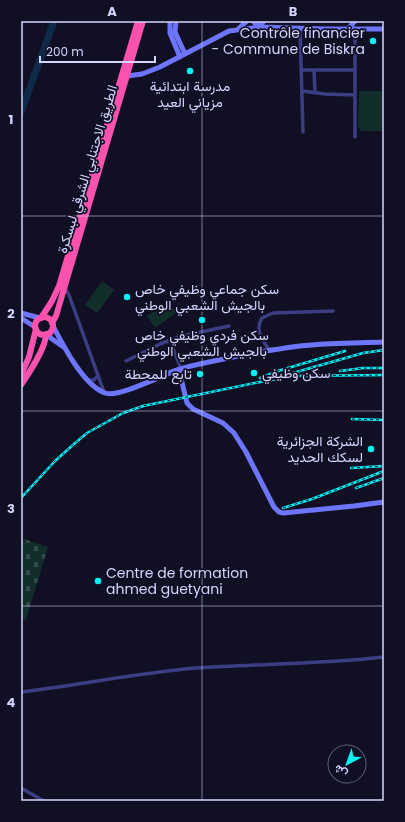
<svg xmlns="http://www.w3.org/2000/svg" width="405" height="822" font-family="Poppins,Vazirmatn,sans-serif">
<defs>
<pattern id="cemetery-stones" width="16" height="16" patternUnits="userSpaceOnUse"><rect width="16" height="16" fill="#122e2b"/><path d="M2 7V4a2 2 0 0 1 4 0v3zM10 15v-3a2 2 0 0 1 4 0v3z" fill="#344b4b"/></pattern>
</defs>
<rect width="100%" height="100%" fill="#110f24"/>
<!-- cemetery -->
<path fill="url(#cemetery-stones)" d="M21 538 48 547 26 620 21 619Z"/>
<!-- garden -->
<path fill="#122e2b" d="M359 91H384V131H361L358 127Z
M102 281 114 290 97 313 85 305Z
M169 302 176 313 155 328 147 316Z"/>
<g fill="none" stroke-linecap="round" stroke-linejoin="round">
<!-- river -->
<path stroke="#0f2948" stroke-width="7" d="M21 112 54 21"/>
<!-- street -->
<path stroke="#3b3e82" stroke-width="3.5" d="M300 28 303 132
M301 70H355
M314 70 315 93
M302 91 325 94 355 95
M355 137V30
M65 288 69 295 104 392
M170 340 181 369
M270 351C263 341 254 330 262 318L273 313 333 311
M126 361 160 344 182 336 229 326
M88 380H94L98 375
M21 692C79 685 137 673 196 668 258 664 322 664 384 657
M21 788 44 801"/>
<!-- secondary -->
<path stroke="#6d75fb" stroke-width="5" d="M170 21V33L180 57
M176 21 175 32 185 54
M253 21 259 27 325 29H384
M238 29 247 21
M347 30 355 21
M127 76 142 74 160 67 229 31 259 27 264 21
M21 313 40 318
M21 318 35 327
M52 324C63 345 83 385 105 393 119 398 164 374 180 369 197 364 215 361 233 357 259 352 285 347 311 345 335 343 360 343 384 342
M47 334 52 339 65 348
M179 370 187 403 193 409 223 423 234 433 246 452 274 507 279 512 283 513 354 506 384 502"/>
<!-- highway -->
<path stroke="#fb52b0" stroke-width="6" d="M35 326a9 9 0 1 1 18 0a9 9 0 1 1-18 0Z
M41 318 52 301 59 286 138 21
M52 323 56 316 143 21
M21 375 29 357 36 329
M21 385C29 373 46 348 46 334"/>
<defs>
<path id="rail" d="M340 371 363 368H384
M293 373 363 353 384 350
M260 378 278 371 345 351
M352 419 384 420
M351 468 384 466
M356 488 384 478
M21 498 55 461 74 444 87 433 123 413 143 406 260 382 294 376 384 375
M283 508 312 499 384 471"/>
</defs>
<!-- rail casing -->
<use href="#rail" stroke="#06f2f7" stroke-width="2.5"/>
<!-- rail -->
<use href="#rail" stroke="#110f24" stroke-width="1" stroke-dasharray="3" stroke-linecap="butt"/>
</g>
<!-- grid -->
<path fill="none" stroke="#d5d4fe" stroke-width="1" stroke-opacity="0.55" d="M202 21V801M21 216H384M21 411H384M21 606H384"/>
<!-- markers -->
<g fill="#06f2f7" stroke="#110f24" stroke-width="1.5">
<circle cx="373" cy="41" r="4"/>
<circle cx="190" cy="71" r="4"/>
<circle cx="127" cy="297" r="4"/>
<circle cx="202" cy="320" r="4"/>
<circle cx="254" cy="373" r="4"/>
<circle cx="200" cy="374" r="4"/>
<circle cx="371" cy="449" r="4"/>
<circle cx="98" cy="581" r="4"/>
</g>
<g text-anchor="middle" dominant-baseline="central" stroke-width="3.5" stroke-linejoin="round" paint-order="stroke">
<!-- poi labels -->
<g font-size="14" fill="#d5d4fe" stroke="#110f24" text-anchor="end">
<text x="365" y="33">Contrôle financier<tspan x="365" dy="16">- Commune de Biskra</tspan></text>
<text x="190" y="86" text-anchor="middle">مدرسة ابتدائية<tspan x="190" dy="16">مزياني العيد</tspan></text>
<text x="135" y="289" text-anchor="start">سكن جماعي وظيفي خاص<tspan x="135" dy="16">بالجيش الشعبي الوطني</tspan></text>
<text x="202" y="335" text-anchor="middle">سكن فردي وظيفي خاص<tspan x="202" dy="16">بالجيش الشعبي الوطني</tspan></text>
<text x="262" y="373" text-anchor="start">سكن وظيفي</text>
<text x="192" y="374">تابع للمحطة</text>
<text x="363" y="441">الشركة الجزائرية<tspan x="363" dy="16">لسكك الحديد</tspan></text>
<text x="106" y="573" text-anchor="start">Centre de formation<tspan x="106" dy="16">ahmed guetyani</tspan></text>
</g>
<!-- street labels -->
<g font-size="14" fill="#d5d4fe" stroke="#110f24">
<text transform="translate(87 169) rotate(-73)">الطريق الاجتنابي الشرقي لبسكرة</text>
</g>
</g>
<!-- border -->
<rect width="405" height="822" fill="none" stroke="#110f24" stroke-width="44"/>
<!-- north arrow -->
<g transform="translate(347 764) rotate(221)"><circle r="19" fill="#110f24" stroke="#5f5e7b"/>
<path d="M0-3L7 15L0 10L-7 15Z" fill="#06f2f7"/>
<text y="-6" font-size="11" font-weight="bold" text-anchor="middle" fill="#d5d4fe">ش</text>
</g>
<!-- scale -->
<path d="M40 56v6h115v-6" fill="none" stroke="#d5d4fe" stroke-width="2"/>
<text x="46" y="56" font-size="12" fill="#d5d4fe" stroke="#110f24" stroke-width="3" paint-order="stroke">200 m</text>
<rect x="22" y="22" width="361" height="778" fill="none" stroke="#d5d4fe" stroke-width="1.5"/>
<g font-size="13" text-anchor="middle" font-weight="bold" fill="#d5d4fe">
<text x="112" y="16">A</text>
<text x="293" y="16">B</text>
<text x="11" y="124">1</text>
<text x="11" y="318">2</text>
<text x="11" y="513">3</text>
<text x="11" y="707">4</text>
</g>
</svg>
